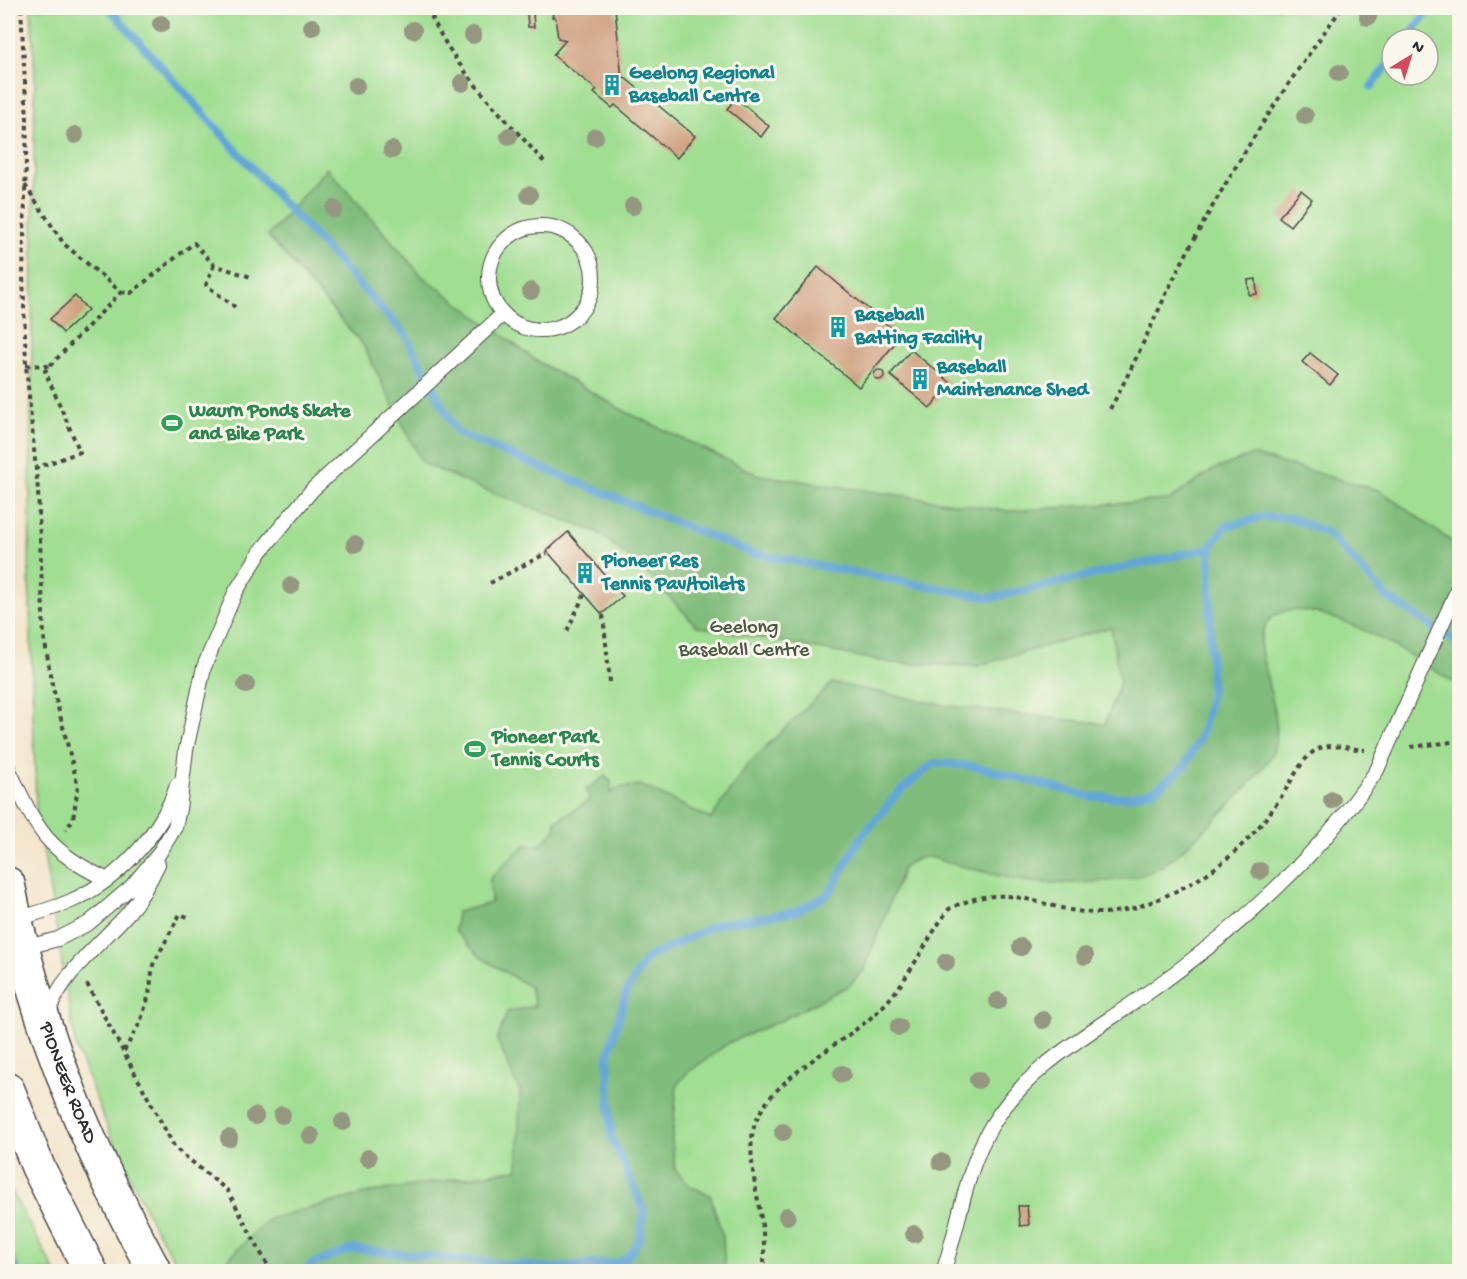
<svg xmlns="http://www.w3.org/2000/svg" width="1467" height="1279" font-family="'Gochi Hand',sans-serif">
<rect width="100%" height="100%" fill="#fbf7ec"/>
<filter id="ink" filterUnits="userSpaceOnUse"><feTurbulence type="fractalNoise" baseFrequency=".0167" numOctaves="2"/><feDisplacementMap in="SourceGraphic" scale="12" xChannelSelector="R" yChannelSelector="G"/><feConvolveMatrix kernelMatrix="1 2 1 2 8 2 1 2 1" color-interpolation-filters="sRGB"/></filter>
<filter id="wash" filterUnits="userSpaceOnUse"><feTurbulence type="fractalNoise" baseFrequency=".008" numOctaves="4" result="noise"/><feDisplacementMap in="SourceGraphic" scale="24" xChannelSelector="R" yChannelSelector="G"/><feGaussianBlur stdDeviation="1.35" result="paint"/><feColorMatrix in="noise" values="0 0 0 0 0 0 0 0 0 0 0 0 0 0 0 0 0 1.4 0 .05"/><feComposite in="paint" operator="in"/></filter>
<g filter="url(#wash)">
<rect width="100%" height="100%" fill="#f3e5cb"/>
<!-- green -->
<path fill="#a0de92" stroke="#66845e" stroke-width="1.5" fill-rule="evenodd" d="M31 8H1459V1271H181L152 1223 110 1133 76 1048 36 806 29 577 35 77ZM1392 39H1428V75H1392Z
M8 1185 55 1271H8Z"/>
<!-- forest -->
<path fill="#80bd7c" stroke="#567454" stroke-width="1.5" d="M327 168 422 276 537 361 626 412 759 475 1009 511 1169 500 1213 470 1252 455 1381 491 1459 547V686C1429 667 1269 557 1261 642 1260 649 1263 658 1264 665 1269 691 1282 723 1274 749 1269 770 1183 853 1162 866 1134 885 1052 886 1019 880 996 876 972 868 949 863 942 861 934 857 927 857 917 857 910 862 903 868L864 970 850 985 780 1021 730 1042 686 1074 677 1085 672 1140 675 1169 690 1186 710 1195 723 1237 725 1271 215 1272 268 1219 372 1192 518 1169 520 1092 497 1040 507 1012 535 1006 530 987 480 957 455 931 457 912 491 903 490 878 525 845H540L555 830 556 821 590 800 586 790 605 776 611 782 610 793 619 788 641 785 711 819 747 765 832 683 949 706 1105 724 1120 682 1111 627 976 666 892 663 697 626 643 569 597 532 480 488 422 463 363 345 268 236Z"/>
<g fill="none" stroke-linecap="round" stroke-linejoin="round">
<!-- stream -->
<path stroke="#62a6d7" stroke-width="8" d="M109 8 279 198 405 334 457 433 751 553 991 598 1210 548
M1407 39 1431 8
M1371 87 1392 59
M8 1253 17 1272
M302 1272 314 1263 352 1249 551 1268 621 1262 631 1253 640 1238 644 1211 611 1137 608 1057 626 992 647 958 717 924 795 912 829 894 862 836 898 793 934 763 974 766 1091 797H1128L1155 790 1184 767 1201 736 1211 694 1210 548 1226 526 1264 517 1292 518 1329 534 1387 597 1460 644"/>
</g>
<g id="blocks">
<!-- building -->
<path fill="#cfa080" d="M554 8H615L622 80 624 77 695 136 677 158 620 109 615 105 612 108 594 93 597 90 553 55 566 40 558 38 555 17H552Z
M533 12 534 27H528L527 13Z
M736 98 769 126 761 137 727 109Z
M1301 190 1312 199 1290 226 1279 217Z
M818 267 901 336 859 387 776 318Z
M1256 279 1257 294 1249 295 1248 280Z
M75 296 88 310 63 333 50 319Z
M911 350 951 383 930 408 890 375Z
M1310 353 1338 375 1330 385 1302 362Z
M874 375a5 5 0 1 1 10 0a5 5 0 1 1-10 0Z
M568 532 623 596 602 614 547 551Z
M1018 1206H1027L1029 1225 1020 1226Z"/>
</g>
</g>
<g filter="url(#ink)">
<use href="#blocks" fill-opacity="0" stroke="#494743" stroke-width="1.5"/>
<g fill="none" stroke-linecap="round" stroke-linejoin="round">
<defs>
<path id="service" d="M489 278a52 52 0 1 1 104 0a52 52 0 1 1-104 0Z
M8 768C36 827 44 850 106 879
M14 920C33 914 53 909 71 901 117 881 162 833 177 785
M23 948 58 939 89 923 131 887 158 855 175 827 179 809 186 750 204 667 235 593 261 551 312 490 503 314
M48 1015C59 975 102 943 129 912 140 899 150 881 158 864
M943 1272C960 1223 965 1170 992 1125 1028 1066 1091 1033 1146 994 1231 934 1319 857 1377 770L1460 584"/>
<g id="secondary">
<path id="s1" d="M8 884C35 1024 87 1146 155 1272"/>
<path d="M8 1090 38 1167 91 1272"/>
</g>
</defs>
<!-- service casing -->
<use href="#service" stroke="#494743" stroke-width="16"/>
<!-- secondary casing -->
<use href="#secondary" stroke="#494743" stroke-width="36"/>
<!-- path -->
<path stroke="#494743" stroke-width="4" stroke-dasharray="4.5 4.5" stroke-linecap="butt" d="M21 8 27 120 23 275 26 365 38 491 44 637 52 684 78 786 73 819 66 830
M428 8C452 68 502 114 544 162
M25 185 64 244 121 292 45 371 80 452 36 468
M214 265 206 285 235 307
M121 292 131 293 194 243 214 265 251 277
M26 365 49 366
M1110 409C1136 362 1156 313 1180 266 1227 176 1282 89 1342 8
M490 583 547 553
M603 615 610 682
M567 631 584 595
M1411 747 1460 741
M87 984 175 1148 228 1191 271 1272
M124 1051 140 1023 149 995 153 965 180 914 190 918
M763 1272C770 1224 745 1172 753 1131 764 1080 840 1047 876 1013 907 985 924 942 949 909 1012 877 1042 913 1100 913 1128 913 1156 901 1182 888 1228 865 1261 830 1288 786 1296 773 1307 750 1324 747 1336 744 1352 749 1365 750"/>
<!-- service -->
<use href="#service" stroke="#fff" stroke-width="14"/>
<!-- secondary -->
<use href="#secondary" stroke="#fff" stroke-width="33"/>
</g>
<!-- trees -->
<g fill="#959781">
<circle cx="1368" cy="17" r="9"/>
<circle cx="161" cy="24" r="9"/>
<circle cx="312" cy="27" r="9"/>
<circle cx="413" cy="30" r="9"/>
<circle cx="473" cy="35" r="9"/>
<circle cx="1339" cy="73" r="9"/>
<circle cx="462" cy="83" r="9"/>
<circle cx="356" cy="86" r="9"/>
<circle cx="1305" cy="116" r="9"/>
<circle cx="75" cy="135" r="9"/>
<circle cx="509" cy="136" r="9"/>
<circle cx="595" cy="137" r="9"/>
<circle cx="392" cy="150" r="9"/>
<circle cx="529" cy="195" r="9"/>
<circle cx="633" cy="206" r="9"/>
<circle cx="334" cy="209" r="9"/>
<circle cx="531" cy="291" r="9"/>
<circle cx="355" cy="544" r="9"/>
<circle cx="291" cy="586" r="9"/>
<circle cx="246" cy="685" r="9"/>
<circle cx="1332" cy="800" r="9"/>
<circle cx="1260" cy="871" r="9"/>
<circle cx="1021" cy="947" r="9"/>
<circle cx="1085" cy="956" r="9"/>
<circle cx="946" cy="962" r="9"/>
<circle cx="998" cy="1001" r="9"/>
<circle cx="1043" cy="1020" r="9"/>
<circle cx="899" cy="1027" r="9"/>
<circle cx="842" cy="1074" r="9"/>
<circle cx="978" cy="1080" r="9"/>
<circle cx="282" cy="1115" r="9"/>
<circle cx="255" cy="1116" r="9"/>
<circle cx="343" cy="1122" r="9"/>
<circle cx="783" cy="1132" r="9"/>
<circle cx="311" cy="1136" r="9"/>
<circle cx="229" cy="1138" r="9"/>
<circle cx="368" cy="1158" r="9"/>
<circle cx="941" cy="1162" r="9"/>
<circle cx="787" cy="1216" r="9"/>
<circle cx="914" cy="1234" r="9"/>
</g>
</g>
<!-- icons -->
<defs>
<symbol id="building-bare" viewBox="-9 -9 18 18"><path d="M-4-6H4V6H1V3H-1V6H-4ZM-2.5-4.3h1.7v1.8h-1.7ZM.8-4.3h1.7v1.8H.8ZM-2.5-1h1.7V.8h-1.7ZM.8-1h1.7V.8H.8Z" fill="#0f9aa8" stroke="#fbf7ec" stroke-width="2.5" paint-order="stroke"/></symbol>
<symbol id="stadium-bare" viewBox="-9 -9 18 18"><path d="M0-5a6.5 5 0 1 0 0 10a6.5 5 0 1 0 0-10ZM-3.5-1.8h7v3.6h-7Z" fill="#2e9e5b" stroke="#fbf7ec" stroke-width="2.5" paint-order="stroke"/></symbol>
</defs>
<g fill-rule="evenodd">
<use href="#building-bare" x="597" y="70" width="30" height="30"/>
<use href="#building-bare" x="823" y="312" width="30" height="30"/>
<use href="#building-bare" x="905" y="364" width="30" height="30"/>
<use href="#stadium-bare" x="157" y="408" width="30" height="30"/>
<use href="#building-bare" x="570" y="558" width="30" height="30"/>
<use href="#stadium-bare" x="460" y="734" width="30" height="30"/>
</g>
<g text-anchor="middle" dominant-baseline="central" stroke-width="6" stroke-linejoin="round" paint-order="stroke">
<!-- culture labels -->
<g font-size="20" font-weight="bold" fill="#0d838f" stroke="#fbf7ec" text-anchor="start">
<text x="629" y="74">Geelong Regional<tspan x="629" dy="23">Baseball Centre</tspan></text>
<text x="855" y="316">Baseball<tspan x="855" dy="23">Batting Facility</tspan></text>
<text x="937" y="368">Baseball<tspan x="937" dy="23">Maintenance Shed</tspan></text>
<text x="602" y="562">Pioneer Res<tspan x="602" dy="23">Tennis Pav/toilets</tspan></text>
</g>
<!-- leisure labels -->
<g font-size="20" font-weight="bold" fill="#27864d" stroke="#fbf7ec" text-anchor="start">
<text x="189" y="412">Waurn Ponds Skate<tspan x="189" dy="23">and Bike Park</tspan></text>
<text x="492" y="738">Pioneer Park<tspan x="492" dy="23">Tennis Courts</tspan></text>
</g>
<!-- park labels -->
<g font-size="20" fill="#485845" stroke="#fbf7ec">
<text x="744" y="628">Geelong<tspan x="744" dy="23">Baseball Centre</tspan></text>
</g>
<!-- street labels -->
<g font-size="20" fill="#2b2b2b" stroke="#fbf7ec">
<text stroke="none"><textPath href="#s1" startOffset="208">PIONEER ROAD</textPath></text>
</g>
</g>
<!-- margin -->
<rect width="1467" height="1279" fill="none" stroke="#fbf7ec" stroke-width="30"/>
<!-- north arrow -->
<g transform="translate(1410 57) rotate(38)"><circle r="28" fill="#fbf7ec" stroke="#a8a59f" stroke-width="1.5"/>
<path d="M0-4.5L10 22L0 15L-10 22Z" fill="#d1495b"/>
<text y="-9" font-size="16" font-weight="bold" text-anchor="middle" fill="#2b2b2b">N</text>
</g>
</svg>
